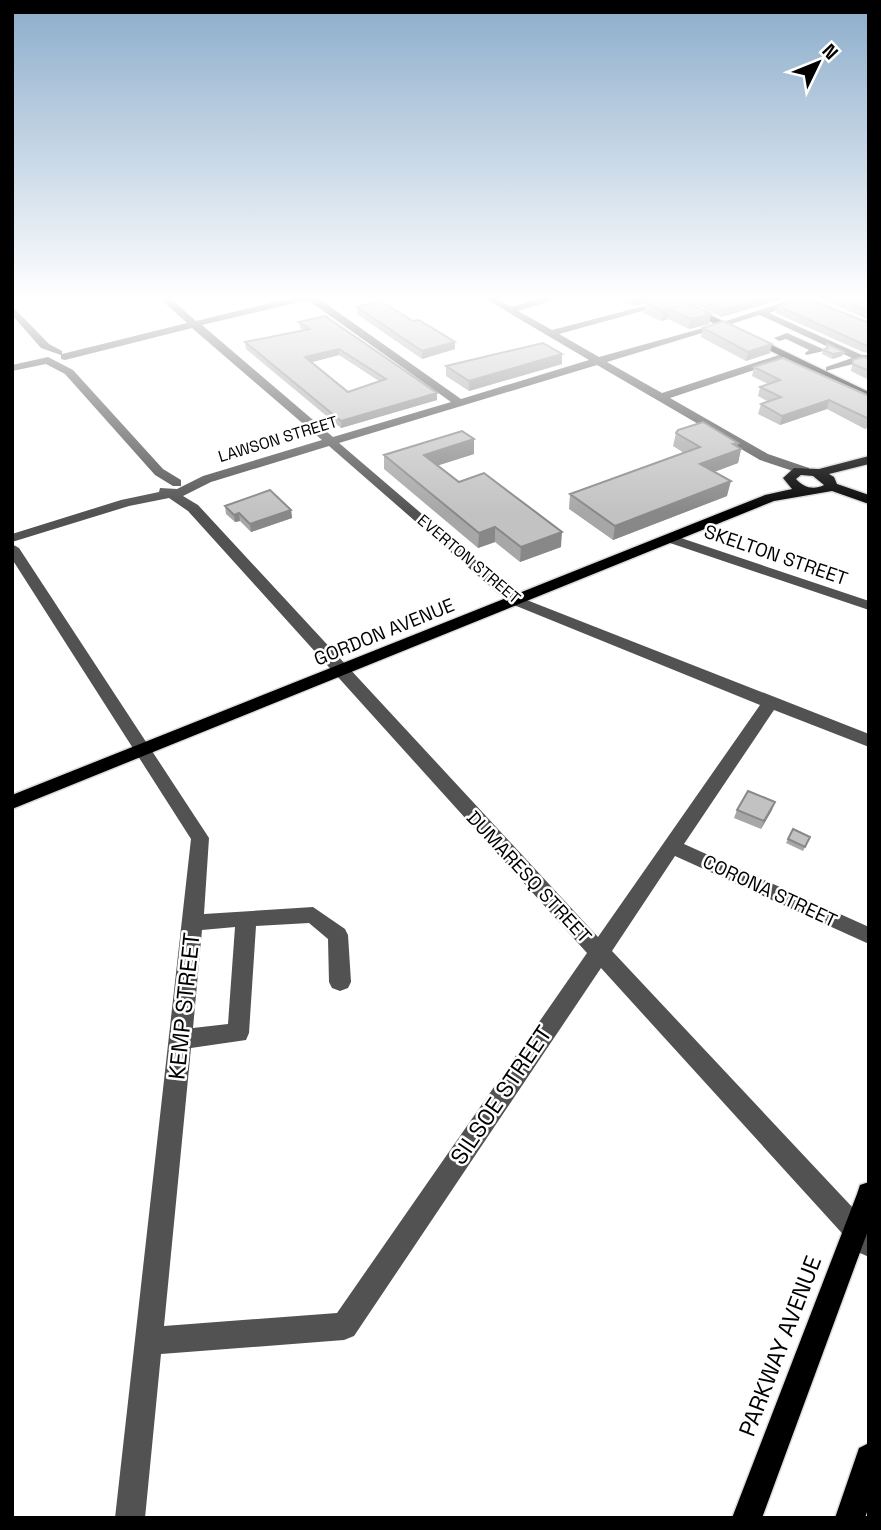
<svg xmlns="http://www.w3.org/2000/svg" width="881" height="1530" font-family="'Space Grotesk',sans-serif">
<rect width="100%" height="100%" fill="#fff"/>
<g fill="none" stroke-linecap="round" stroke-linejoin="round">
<defs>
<path id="major" d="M662 298H675L869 392V399Z
M869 456V464L829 474 834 477 837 484 869 495V504L832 491 774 501 12 809V795L765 495 792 489 783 478 794 468 819 469ZM801 475 813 476 824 485C814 490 804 488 796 479Z
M869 1182V1228L762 1518H732L857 1194 860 1185Z
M869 1443V1506L865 1518H835L859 1448Z"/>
</defs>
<!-- major casing -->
<use href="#major" stroke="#dbdbdb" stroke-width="3"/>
<!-- minor -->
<path fill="#525252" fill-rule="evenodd" d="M159 298H170L196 321 291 298H318L461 399 589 360 484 298H496L511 307 543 298H560L518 311 552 330 671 299V303L559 334 599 357 725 322V326L607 362 662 393 782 354H790V358L670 398 768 454 809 468V474L805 475 760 460 597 365 339 443 519 597 869 734V747L774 710 684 844 869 927V944L675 856 612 951 869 1225V1257L860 1253 601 968 354 1336 344 1340 161 1354 145 1518H115L191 839 12 559V544L19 548 209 838 204 914 313 907 345 929 348 935 351 982 348 988 340 991 332 988 329 982 328 939 309 923 256 926 249 1033 246 1040 191 1048 164 1326 337 1313 587 953 188 511 169 498 129 506 12 542V534L121 500 159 492 160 488 177 489 203 476 322 440 192 328 65 360 61 359V355L41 348 12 315V306L49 344 62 351V354L187 323ZM308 300 451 402 333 437 202 325ZM329 446 509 603 760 705 598 937 198 505 183 496 211 482ZM235 927 228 1024 193 1028 202 930Z
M796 298H812L769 313 862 355H869V365L861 362 826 371V367L852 358 760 315 731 324 726 321Z
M787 333 823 349 824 351 806 355 805 353 809 350 786 339 779 341 774 338Z
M48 357 73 370 163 469 181 480V486H173L155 475 65 374 46 364 12 371V365Z
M672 535 869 601V610L667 542 665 539Z"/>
<!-- major -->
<use href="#major" fill="#000" fill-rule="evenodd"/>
</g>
<!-- wall -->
<path fill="#a7a7a7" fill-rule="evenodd" d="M617 298H661L633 306Z
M665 298 709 324 689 329 668 319 661 321 644 313 646 303Z
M683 298H786L721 317Z
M819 298H861L869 302V320Z
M778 306 869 323V353L863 352 776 313Z
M357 307 413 321 455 342V349L422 359 357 314Z
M299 322 437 400 341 428 246 349 245 342 303 331 300 328ZM339 355 379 381 348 392 311 362Z
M703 328 770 353 746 361 701 337Z
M827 344 844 352 842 356 832 359 822 354 823 350 826 348Z
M869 359V380L851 371 853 360Z
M562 364 469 391 446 376V366Z
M754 367 869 396V427L865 429 827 409 780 425 758 414 761 404 769 402 758 396 760 387 768 384 752 376Z
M676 433 738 447 741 449 738 463 714 472 727 496 613 540 569 509 570 494 684 453 673 446Z
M474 454 438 465 459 482 561 547 520 562 495 542 478 548 384 469V455Z
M225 506 291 510 292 518 251 532 240 521 235 522 226 514Z
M737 810H772L761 829 734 818Z
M810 837 803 851 786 843 788 839Z"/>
<!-- shaded-wall -->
<path fill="#888" d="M638 298H661L633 306 634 299Z
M763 298H786L721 317 722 310Z
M669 309 668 319 661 321 662 311Z
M711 314 709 324 689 329 690 319Z
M455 342V349L422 359V351Z
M772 344 770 353 746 361 748 352Z
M339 349V355L305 364V357Z
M844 352 842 356 832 359 833 354Z
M562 354V364L469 391V381Z
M437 393V400L341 428V421Z
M829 400 827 409 780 425 782 416Z
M474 439V454L424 470V455Z
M738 443 737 451 741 449 738 463 698 478 700 464 733 444Z
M731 481 727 496 613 540 615 526Z
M291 510 292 518 251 532 250 524Z
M239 513 240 521 235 522 234 515Z
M495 527V542L478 548 479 533Z
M562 532 561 547 520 562 521 547Z
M775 802 772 810 761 829 764 821Z"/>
<!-- building -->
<path fill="#c2c2c2" stroke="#888" stroke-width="2" fill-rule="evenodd" d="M665 298H678L711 314 690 319 669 309 662 311 646 303Z
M698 298H763L722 310Z
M803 298H806L869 323V345H865L778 306Z
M837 298H861L869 302V312Z
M381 301 413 321 419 320 455 342 422 351 357 307Z
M325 316 437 393 341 421 245 342 310 329 299 322ZM339 349 386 379 348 392 305 357Z
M723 321 772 344 748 352 703 328Z
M543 343 562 354 469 381 446 366Z
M827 344 844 352 833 354 823 350 828 348Z
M863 357 869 359V371L853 364V360Z
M783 358 869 396V419L829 400 782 416 761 404 781 397 760 387 780 380 754 367Z
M703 422 738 443 733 444 741 449 700 464 731 481 615 526 570 494 700 447 676 433 678 430Z
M462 431 474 439 424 455 459 482 484 473 562 532 521 547 495 527 479 533 384 455Z
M270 490 291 510 250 524 239 513 234 515 225 506Z
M748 791 775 802 764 821 737 810Z
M793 829 810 837 805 847 788 839Z"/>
<!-- sky -->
<linearGradient id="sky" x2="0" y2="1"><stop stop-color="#8baccb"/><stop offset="0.58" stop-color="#fff"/><stop offset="1" stop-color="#fff" stop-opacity="0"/></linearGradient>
<rect width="881" height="513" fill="url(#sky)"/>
<g text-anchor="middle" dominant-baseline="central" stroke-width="5" stroke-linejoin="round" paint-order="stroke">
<!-- far-street labels -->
<g font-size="16" fill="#000" stroke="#fff">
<text transform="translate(278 439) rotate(-17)">LAWSON STREET</text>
<text transform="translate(469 559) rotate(40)">EVERTON STREET</text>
</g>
<!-- street labels -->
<g font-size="19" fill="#000" stroke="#fff">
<text transform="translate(776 555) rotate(19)">SKELTON STREET</text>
<text transform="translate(384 632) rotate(-22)">GORDON AVENUE</text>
<text transform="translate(529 877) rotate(47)">DUMARESQ STREET</text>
<text transform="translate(770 891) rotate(25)">CORONA STREET</text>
</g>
<!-- near-street labels -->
<g font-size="23" fill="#000" stroke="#fff">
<text transform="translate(184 1006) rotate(-84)">KEMP STREET</text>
<text transform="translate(501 1095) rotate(-56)">SILSOE STREET</text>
<text transform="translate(780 1346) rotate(-69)">PARKWAY AVENUE</text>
</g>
</g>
<!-- border -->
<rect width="881" height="1530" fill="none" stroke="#000000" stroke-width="28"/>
<!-- north arrow -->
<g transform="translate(818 63) rotate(47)" stroke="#ffffff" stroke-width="5" paint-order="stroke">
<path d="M0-5L12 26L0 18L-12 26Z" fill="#000000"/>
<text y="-10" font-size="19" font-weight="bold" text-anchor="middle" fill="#000000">N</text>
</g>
</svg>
